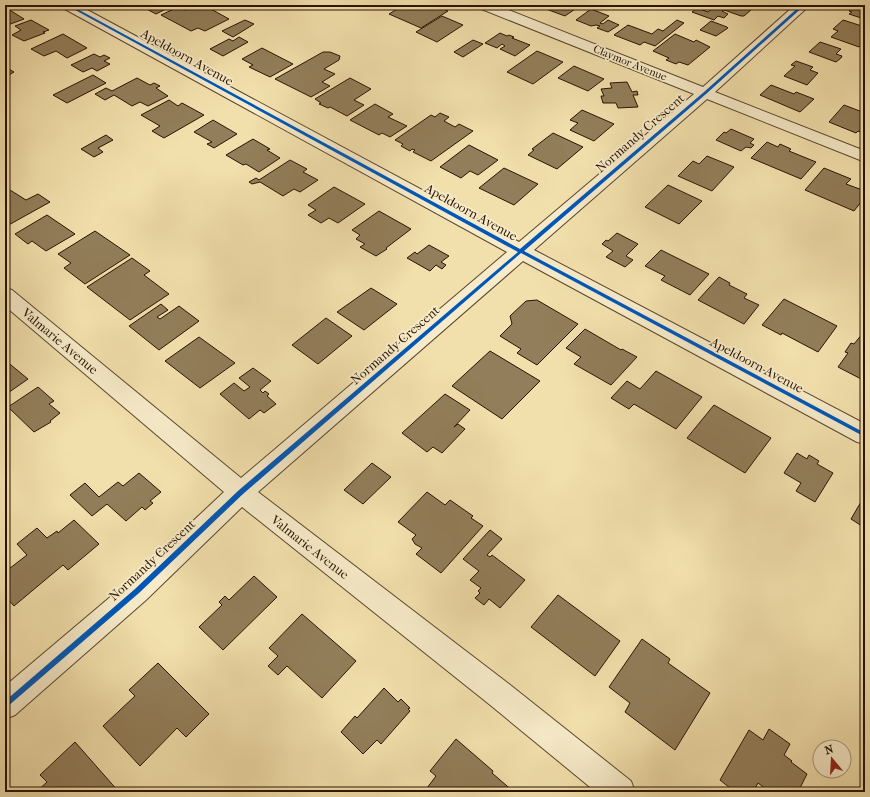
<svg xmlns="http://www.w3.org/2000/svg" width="870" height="797" font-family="'IM FELL French Canon',serif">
<rect width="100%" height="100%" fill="#f2e0ac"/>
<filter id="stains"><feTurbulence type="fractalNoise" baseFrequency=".005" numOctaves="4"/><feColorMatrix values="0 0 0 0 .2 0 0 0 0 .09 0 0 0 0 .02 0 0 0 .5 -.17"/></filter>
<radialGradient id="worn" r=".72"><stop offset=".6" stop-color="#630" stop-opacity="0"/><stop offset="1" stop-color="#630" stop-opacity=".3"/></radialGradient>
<!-- building -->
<path fill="#927e5a" stroke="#291301" d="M139 5H174L156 14Z
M196 5 209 8 229 19 205 31 198 28 191 31 161 15 178 7 185 10Z
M404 5H433L448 11 421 28 389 14Z
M545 5H581L565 16 546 9 549 7Z
M719 5H738L751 10 744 16H741L724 10 722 11 728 14 724 18 718 16 714 20 692 12 697 8 708 12 713 8 716 9Z
M859 6 865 8V18L864 19 849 14 852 12 849 11 853 7 856 8Z
M5 8V7L24 19 5 26Z
M591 9 609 16 600 23 603 24 608 20 619 25 608 32 597 28 600 26 596 25 591 26 576 20Z
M442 16 463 25 437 42 416 32Z
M31 20 49 30 43 32 45 33 24 41 12 35 21 30 15 26Z
M245 20 254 24 233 37 222 31Z
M677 20 684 23 655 46 644 42 640 45 614 35 628 25 652 34 658 29 663 31Z
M843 20 865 27V41L859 47 831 37 838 31 833 29Z
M711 21 727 27 728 28 716 36 700 30Z
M500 33 507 36 509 35 514 37 512 38 530 45 515 56 500 49 505 46 502 44 497 48 485 43Z
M63 34 87 48 67 58 56 51 44 56 31 49Z
M675 34 694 42 696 40 710 47 688 65 679 62 676 64 666 60 669 58 653 51Z
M239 37 248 42 223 56 210 49 229 39 233 41Z
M473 40 483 44 463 57 454 52Z
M820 42 841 49 836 54 842 56 841 58 836 62 809 52Z
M262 48 293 64 270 77 249 67 253 65 242 59Z
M537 51 563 62 533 84 507 72Z
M323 52H330L340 56 339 60 324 69 335 74 322 82 330 86 311 97 275 79Z
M94 54 100 57 104 55 110 58 104 61 110 64 97 71 92 68 83 72 71 65Z
M796 61 813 67 810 70 818 73 807 85 784 76 795 66 791 65Z
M574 66 604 79 588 91 558 78Z
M5 67 14 72 5 77Z
M93 75 106 83 67 103 53 95Z
M137 78 150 85 154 83 160 86 156 88 168 96 148 106 140 102 132 106 114 95 105 100 95 94 106 88 112 91Z
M350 78 371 89 354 100 364 105 347 116 330 107 328 108 319 104 321 103 315 99Z
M627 82 632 92 637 91 638 95H633L638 107 618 108 616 103H603L601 96H604L601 89 612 88 610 83Z
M771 85 794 94 796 92 814 99 800 112 760 95Z
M169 100 178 106 182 103 204 115 164 138 152 131 160 126 141 115Z
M375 104 393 114 388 117 407 126 390 137 382 133 379 135 350 120Z
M844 105 865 113 862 116 865 118V134L858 131 856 133 829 122Z
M582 110 614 124 594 141 570 130 578 123 570 120Z
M440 113 449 117 444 121 455 127 459 124 473 131 431 161 413 152 415 150 412 149 410 151 401 146 403 144 395 140 431 115 435 117Z
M213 120 237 134 214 148 207 144 212 142 194 132Z
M731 129 754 139 750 143 754 145 751 148 746 147 741 151 716 140 724 132 726 133Z
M553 133 583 147 557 169 528 155 534 150 532 149Z
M106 135 113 140 98 148 103 152 94 157 81 149Z
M253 139 270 149 267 150 280 158 259 172 246 164 243 165 226 155Z
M767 142 778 147 780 144 791 149 789 151 816 162 801 179 751 158Z
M469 145 498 160 478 175 470 171 461 178 440 167Z
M707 156 734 167 712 191 678 176 693 161 699 164Z
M290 160 307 169 303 172 318 180 300 192 294 189 283 196 260 182 252 184 249 182 256 178 259 180Z
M504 168 538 184 514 205 479 188Z
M824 168 851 179 846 184 865 191V197L854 211 805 190Z
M668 185 702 201 679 224 645 207Z
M334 187 365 204 338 223 329 218 321 223 308 215 316 210 308 205Z
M10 190 26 200 38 194 50 202 5 227V193Z
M379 211 411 229 386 248 387 249 376 256 360 247 365 244 356 239 360 235 352 230Z
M47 215 75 234 46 251 32 241 28 244 15 234Z
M95 231 130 255 85 284 64 268 71 263 58 254Z
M617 233 638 244 626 256 633 260 625 267 606 257 613 251 602 244 606 240 608 241Z
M429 245 449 256 441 262 446 265 442 269 436 265 430 271 407 258 415 252 417 254Z
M661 250 709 274 690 295 661 280 665 276 645 266Z
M132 258 150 271 144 275 169 294 130 320 87 287Z
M719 277 730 283 729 285 747 294 744 298 759 305 744 324 698 300Z
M371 288 397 304 364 330 337 312Z
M784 299 837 326 818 352 782 333 781 335 762 325Z
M537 300 578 324 537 365 517 353 521 349 500 336 512 324 510 316 526 301Z
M161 304 168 310 157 317 160 319 179 306 199 321 159 350 129 326Z
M326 318 352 336 318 364 292 345Z
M585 329 621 350 622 349 637 357 611 385 574 364 581 357 566 348Z
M863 333 865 334V381L838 367 848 353 845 352 851 343 854 344Z
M199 337 235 363 200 388 165 361Z
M490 351 540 381 502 419 452 386Z
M5 360 28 379 5 395Z
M253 368 271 381 260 390 263 393 265 391 269 394 267 396 276 404 264 413 260 410 249 419 220 394 234 383 244 391 250 387 239 378Z
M656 371 702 397 676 429 634 404 629 409 611 398 627 381 640 389Z
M38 387 54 401 49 404 60 413 50 421 51 422 34 432 8 407Z
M445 394 470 410 454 427 458 424 465 429 442 453 433 447 427 452 402 433Z
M714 405 771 438 745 473 687 438Z
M797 453 807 459 809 455 819 461 817 464 833 473 815 502 796 491 801 483 784 473Z
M372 463 391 477 363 504 344 490Z
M139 473 161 492 150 501 153 503 145 510 142 507 126 521 107 504 92 516 70 495 85 483 99 497 118 482 123 486Z
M427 492 445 505 450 500 473 516 471 518 483 526 441 573 416 554 422 548 415 544 412 539 416 535 398 522Z
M865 495V528L851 519Z
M74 520 99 544 68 570 63 565 14 606 5 596V572L27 555 17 544 37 528 47 538 57 531 58 533Z
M490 530 502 539 487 555 490 557 492 555 525 580 500 608 489 599 484 605 475 598 480 593 478 591 481 588 470 580 479 571 463 559Z
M254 576 277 597 223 650 199 627 222 605 219 602 225 596 229 600Z
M558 595 620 641 595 676 531 627Z
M302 614 356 661 322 698 287 666 278 675 268 666 278 656 269 648Z
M642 639 670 659 668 663 710 693 675 750 625 712 630 703 609 687Z
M158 663 209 714 186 737 177 728 140 766 103 726 135 696 129 690Z
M384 688 398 702 401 699 410 708 408 709 410 711 381 744 377 740 363 754 341 732 355 716 357 718Z
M769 729 790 744 784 755 792 761 791 762 807 774 798 792H781L777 789 775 792H770L758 783 753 792H735L720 780 749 730 763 740Z
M456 739 493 771 492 773 514 792H424L436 776 430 771Z
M75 742 119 792H36L47 782 40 775Z"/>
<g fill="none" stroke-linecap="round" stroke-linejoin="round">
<defs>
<path id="street" d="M61 5H78L519 242 694 94 479 8 477 5H496L703 87 795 5H810L715 92 865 151V162L707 99 534 250 865 424V444L857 442 523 261 258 492 509 684 631 781 635 792H596L489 704 242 507 146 600 15 715 5 719V686L128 582 224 492 5 306V288L12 290 241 478 507 252 63 8Z"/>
</defs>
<!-- street casing -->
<use href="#street" stroke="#5b462c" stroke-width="2"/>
<!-- street -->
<use href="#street" fill="#f7ebc9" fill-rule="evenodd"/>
<defs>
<path id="cycleway" d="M66 5H70L520 249 704 92 801 5H805L706 94 524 251 865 433V437L521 253 243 494 139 593 7 707 5 708V701L135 589 239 490 518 252Z"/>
</defs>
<!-- cycleway casing -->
<use href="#cycleway" stroke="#f7ebc9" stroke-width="3"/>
<!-- cycleway -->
<use href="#cycleway" fill="#0057b8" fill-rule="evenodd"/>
</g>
<g text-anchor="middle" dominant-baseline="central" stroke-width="3.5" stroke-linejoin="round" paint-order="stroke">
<!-- far-street labels -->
<g font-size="11" fill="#291301" stroke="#f7ebc9">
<text transform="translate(630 63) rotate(22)">Claymor Avenue</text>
</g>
<!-- street labels -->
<g font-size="13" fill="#291301" stroke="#f7ebc9">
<text transform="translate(187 57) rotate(29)">Apeldoorn Avenue</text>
<text transform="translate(640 133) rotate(-41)">Normandy Crescent</text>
<text transform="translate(471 212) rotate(29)">Apeldoorn Avenue</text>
<text transform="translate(60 341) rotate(40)">Valmarie Avenue</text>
<text transform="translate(395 345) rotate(-41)">Normandy Crescent</text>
<text transform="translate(757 365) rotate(28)">Apeldoorn Avenue</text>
<text transform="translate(310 547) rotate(38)">Valmarie Avenue</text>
<text transform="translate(152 560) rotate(-43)">Normandy Crescent</text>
</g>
</g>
<!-- margin -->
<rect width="870" height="797" fill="none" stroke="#f2e0ac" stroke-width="20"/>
<rect x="6" y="6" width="858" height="785" fill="none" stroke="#291301" stroke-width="2"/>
<rect x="10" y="10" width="850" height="777" fill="none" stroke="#291301"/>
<!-- north arrow -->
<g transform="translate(832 759) rotate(342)"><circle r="19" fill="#f7ebc9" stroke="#a59579"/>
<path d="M0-3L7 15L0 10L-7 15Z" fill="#8f2418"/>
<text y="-6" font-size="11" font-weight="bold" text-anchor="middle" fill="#291301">N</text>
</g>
<rect width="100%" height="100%" filter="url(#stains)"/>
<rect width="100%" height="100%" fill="url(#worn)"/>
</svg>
